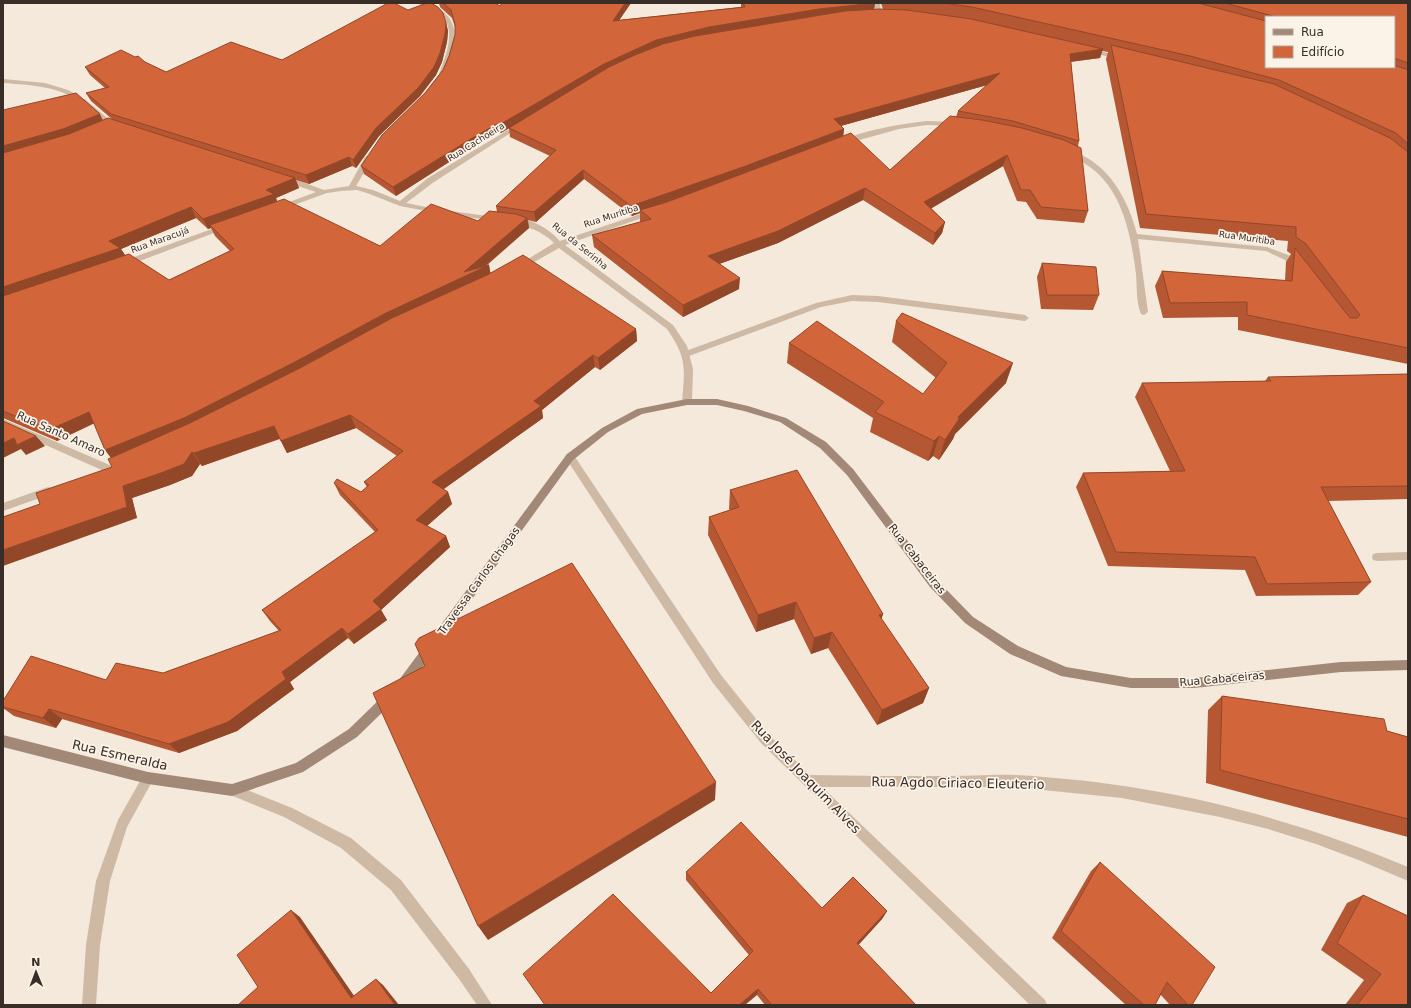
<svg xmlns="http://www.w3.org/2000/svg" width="1411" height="1008" font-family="'DejaVu Sans',sans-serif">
<rect width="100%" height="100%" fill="#f4e9da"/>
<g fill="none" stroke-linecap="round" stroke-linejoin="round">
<!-- lane -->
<path fill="#ceb9a5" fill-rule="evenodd" d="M852 295 878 296 1025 315 1029 318 1025 321 878 302 852 301 821 307 689 356 686 357 682 354 683 352 816 303Z
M1408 552V560L1377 561 1373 560 1372 557 1373 554 1377 553Z"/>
<!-- street -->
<path fill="#ceb9a5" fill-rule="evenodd" d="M417 3C426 3 433 5 441 10 463 25 455 55 444 75L439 74C445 57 458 29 440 15 433 10 424 8 417 3Z
M874 3H880L881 15 876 14Z
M1088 48 1123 57 1124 58 1121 60 1086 51 1085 50Z
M3 79 45 83 68 90 86 100 106 117 119 126 116 128C101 124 93 110 81 102 58 86 30 85 3 83Z
M927 121 955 122 958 124 955 126 927 125 899 129 845 144 842 142C855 131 908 123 927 121Z
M518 124 523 125 434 182 406 203 436 209 495 217 499 219 498 221 448 215 400 206 367 193 357 190 341 191 327 193 283 209H280L276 207 316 192 283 181V177H289L324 190 349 186 365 157 369 155 373 157 356 186 373 190 400 201 428 178Z
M1071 151C1108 162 1128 199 1137 234L1267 247 1291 256 1302 267 1301 269H1295L1285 260 1266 251 1138 239 1148 312 1144 315 1141 314C1136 303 1137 286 1136 274 1131 236 1123 191 1090 167 1083 162 1076 158 1069 154V152Z
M649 211H655L656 213 565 245 673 325 687 346 693 369 692 402 687 405 682 402C685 368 687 358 667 329L559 248 522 269H516L515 267 554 243C542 231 529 227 512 223V219C529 216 549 229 560 241Z
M223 225H229L230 227 129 265H126L122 263 123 261Z
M3 419 112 466 114 469 112 472H106L3 426Z
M570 453 573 454 721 675 769 735 810 775C857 776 904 776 951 776 972 776 994 774 1015 775 1155 783 1280 813 1408 867V881L1361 861 1316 844 1268 829 1220 817 1122 798 1014 787H822L1045 1000 1047 1005H1030L761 743 713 683 567 460 565 457 567 454Z
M48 487 51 488 53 491 51 494 3 511V503Z
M148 772 152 774 154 778 127 827 110 881 100 945 96 1005H82L86 945 96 881 118 820 144 774Z
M232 784 292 808 351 838 401 880 469 969 492 1005H477L459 979 391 890 341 848 284 817 228 794 226 790 228 786Z"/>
<!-- secondary -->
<path fill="#a28876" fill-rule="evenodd" d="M687 399H717L748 406 786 418 826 442 853 469 938 581 973 617 1018 646 1066 667 1131 678H1194L1341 662 1408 660V670L1341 672 1194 688H1131L1061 676 1010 654 965 623 930 587 847 475 820 448 780 422 744 411 717 405H687L642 414 608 432 573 460 443 639 439 641 435 639 433 636 435 633 567 454 602 428 637 409Z
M429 644 433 645 435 649 433 653 407 688 403 689 399 688 397 684 399 680 425 645Z
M389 693 393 694 395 698 393 702 357 737 303 772 232 796 148 784 3 747V735L148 772 232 784 296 763 349 729 385 694Z"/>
</g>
<!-- wall -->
<path fill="#b55732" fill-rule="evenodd" d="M439 3H495L500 6 502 3H631L619 20 741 7V3H875L874 9H883L881 3H1408V364L1238 330V317L1163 318 1155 286 1162 271 1285 281 1286 262 1291 254 1287 251 1288 241 1140 228 1106 59 1108 52 1102 51 1100 58 1071 62 1079 141 1078 146 1088 211 1084 223 1037 219 1026 202 1017 201 1003 166 931 208 945 222 942 233 933 245 863 200 778 243 719 264 739 289 683 317 594 247 592 235 640 222V213L632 216 584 179 536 222 528 220 529 228 486 266 489 265 490 273 636 329 637 341 600 370 595 367 542 410 543 418 443 489 448 492 452 504 427 526 446 536 450 547 381 610 387 620 354 644 348 638 290 682 294 689 237 731 179 753 62 719 56 728 14 716 3 708V701L106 680 163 673 279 631 270 621 262 610 375 532 340 495 334 483 361 492 367 487 364 482 397 456 356 428 287 453 280 439 202 466 200 464 192 476 170 485 132 498 137 518 40 504 112 467 111 458 105 450 94 423 57 441 3 418V110L103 120H113L91 101 86 93 105 88 90 75 85 67 145 62 166 72 282 60 408 10 446 23 448 31 447 42 442 62 436 75 420 96 379 136 356 168 352 166 309 184 296 180 299 188 276 198 277 201 380 246 478 221 497 212 496 206 550 156 510 137 509 128 501 133 499 132 471 148 396 196 364 174 361 166 425 93 443 70 449 56 455 35V27L452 18 440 7ZM1266 17H1394V67H1266ZM987 85 958 111 956 117 890 170 843 136 844 129 841 126ZM196 218 208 229 211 228 215 236 230 251 169 280 125 255 121 249Z
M1042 263 1099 295 1093 310 1041 309 1037 277Z
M896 321 1006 383 955 434 953 439 939 460 933 456 928 461 870 432 873 418 787 363 789 343 923 394 936 378 892 342Z
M1408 374V499L1328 501 1371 582 1358 595 1256 596 1245 570 1108 566 1076 487 1083 473 1170 471 1135 397 1142 383 1265 381 1268 377Z
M730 490 883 614 881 619 929 688 923 703 877 725 828 648 811 654 794 619 756 632 708 535 709 517 730 510 729 509Z
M1222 696 1387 731 1408 737V837L1206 783 1208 710Z
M1100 862 1192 1005H1170L1160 994 1155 1005H1126L1052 938 1091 871Z
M686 872 822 908 887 911 882 919 858 945 916 1005H765L757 995 711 993 749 955 686 880Z
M1363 895 1408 1005H1345L1364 980 1321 950 1347 903Z"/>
<!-- shaded-wall -->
<path fill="#934729" d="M625 3H631L614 28 613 21Z
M875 3 874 11 604 72 501 133 499 125 604 64 656 40 709 27 819 9Z
M446 23 448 31 447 42 442 62 436 75 420 96 379 136 356 168 353 160Z
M1103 49 1100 58 1067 62 1070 54Z
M1000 73 998 82 833 128 834 119Z
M100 114 105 125 3 158V146Z
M497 124 499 132 471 148 396 196 393 187 469 140Z
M844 129 843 138 642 212 640 210V213L632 216 631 206Z
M1007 155 1003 166 922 214 924 202Z
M349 157 352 166 309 184 306 175Z
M583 170 584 179 536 222 534 212Z
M295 178 299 188 276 198 278 204 210 225 211 228 208 229 203 219 266 190Z
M865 188 863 200 778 243 708 268V256Z
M191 207 196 218 121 249 127 258 3 300V287L109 241Z
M527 218 529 228 484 267 489 265 491 276 298 374 113 460 105 450 386 313 464 272Z
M945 222 942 233 933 245 935 233Z
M740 278 739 289 683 317V305Z
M636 329 637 341 600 370 598 358Z
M593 355 595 367 542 410 543 418 437 494 432 482Z
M1013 363 1006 383 955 434 953 439 939 460 945 440 958 417Z
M89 412 97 422 57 441 49 430Z
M350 415 356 428 287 453 281 441Z
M274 426 281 438 202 466 194 453Z
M36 436 45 446 26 455 21 449 3 458V443L14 438Z
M939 436 933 456 928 461 934 441Z
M192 452 200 464 192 476 170 485 132 498 137 518 3 566V550L123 486Z
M448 492 452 504 420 532 416 520Z
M446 536 450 547 381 610 387 620 354 644 348 634 373 601Z
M796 602 794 619 756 632 758 615Z
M883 614 878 631 879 615Z
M342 628 348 638 290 682 294 689 237 731 179 753 169 744 282 672Z
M832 632 828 648 811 654 814 638Z
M929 688 923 703 877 725 882 710Z
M49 709 62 719 56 728 43 718Z
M716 782 715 800 488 940 478 926Z
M291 910 300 917 359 1003 351 998Z
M887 911 882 919 853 951 857 943Z
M376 979 383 985 399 1005H395Z
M758 989 757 995 745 1005H739Z"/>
<!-- building -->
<path fill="#d2653a" stroke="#934729" d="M388 3H394L408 10 427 3H431L438 7 443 13 446 23 445 34 440 53 434 67 418 88 376 128 353 160 349 157 306 175 111 114 86 93 109 87 85 67 121 50 135 57 138 56 145 62 166 72 231 42 282 60Z
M443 3H495L500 6 502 3H625L613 21 745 7 743 3H875L819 9 709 27 656 40 604 64 499 125 497 124 469 140 393 187 361 166 382 135 425 93 443 70 449 56 455 35V24L451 10Z
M943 3H1198L1266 21V67H1394V65L1408 70V144L1396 133 1279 80 1190 56 972 7Z
M1225 3H1408V63L1394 58V17H1273V16Z
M880 9 907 10 971 19 1103 49 1070 54 1079 141 1013 121 958 111 1000 73 834 119 844 129 743 167 631 206 583 170 534 212 496 206 556 150 509 128 609 67 635 55 663 44 695 36 845 11Z
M1111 45 1274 84 1390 138 1408 152V348L1247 315V302L1170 303 1162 271 1292 281 1295 248 1350 318H1357L1360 315 1306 244 1296 237V227L1146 214Z
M76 93 100 114 63 129 3 146V110Z
M950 116 982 120 1022 128 1064 140 1081 148 1088 211 1041 207 1030 190H1021L1007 155 924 202 945 222 935 233 865 188 778 231 708 256 740 278 683 305 592 235 651 219 640 210 667 202 851 133 890 170Z
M108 118 295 178 266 190 274 194 203 219 191 207 109 241 120 248 3 287V153L69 134Z
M284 199 380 246 431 204 478 221 489 211 516 214 527 218 464 272 489 265 386 313 293 363 184 418 105 450 89 412 49 430 3 411V296L129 254 169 280 234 249 210 225Z
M523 255 636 329 598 358 593 355 534 401 541 406 432 482 448 492 416 520 446 536 373 601 381 609 348 634 342 628 282 672 286 679 228 722 169 744 49 709 43 718 3 707V701L31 656 106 680 116 663 163 673 281 630 262 610 378 530 334 483 337 479 361 492 369 485 364 482 403 451 350 415 281 441 274 426 194 453 192 452 184 464 161 473 123 486 127 507 3 550V517L40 504 36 493 112 467 108 459 190 423 300 368 392 318 487 275Z
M1042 263 1096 267 1099 295H1047Z
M902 313 1013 363 958 417 959 419 945 440 939 436 934 441 875 412 884 402 789 343 817 321 923 394 947 363 896 321Z
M1408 374V486L1321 487 1371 582 1267 584 1255 557 1116 552 1083 473 1185 471 1142 383 1271 381 1268 377Z
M3 421 36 436 17 445 14 438 3 443Z
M797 470 883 614 879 615 929 688 882 710 832 632 814 638 796 602 758 615 709 517 739 507 730 490Z
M572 563 716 782 478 926 373 693 425 666 415 644 419 638Z
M1222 696 1384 719 1387 731 1408 737V819L1220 770Z
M741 822 822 908 853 877 887 911 857 943 916 1005H772L758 989 739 1005H545L523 974 613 894 711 993 753 951 686 872Z
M1100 862 1215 967 1192 1005H1188L1167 982 1155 1005H1144L1061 931Z
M1363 895 1408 916V1005H1357L1381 974 1337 943Z
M291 910 351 998 376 979 395 1005H238L258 987 237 955Z"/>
<g text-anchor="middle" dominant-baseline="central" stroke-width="3.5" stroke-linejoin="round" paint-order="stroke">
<!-- far-street labels -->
<g font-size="9" fill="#392d27" stroke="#fbf3e7">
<text transform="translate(476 142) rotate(-32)">Rua Cachoeira</text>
<text transform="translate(611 216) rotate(-18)">Rua Muritiba</text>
<text transform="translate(1247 238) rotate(8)">Rua Muritiba</text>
<text transform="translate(160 240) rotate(-20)">Rua Maracujá</text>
<text transform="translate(580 246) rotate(39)">Rua da Serinha</text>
</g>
<!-- street labels -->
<g font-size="11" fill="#392d27" stroke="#fbf3e7">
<text transform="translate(61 434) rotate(24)">Rua Santo Amaro</text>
<text transform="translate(917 559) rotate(52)">Rua Cabaceiras</text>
<text transform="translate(479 581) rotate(-54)">Travessa Carlos Chagas</text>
<text transform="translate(1222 679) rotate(-5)">Rua Cabaceiras</text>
</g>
<!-- near-street labels -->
<g font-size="13" fill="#392d27" stroke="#fbf3e7">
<text transform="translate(120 755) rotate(13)">Rua Esmeralda</text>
<text transform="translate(806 777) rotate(46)">Rua José Joaquim Alves</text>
<text transform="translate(958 783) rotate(1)">Rua Agdo Ciriaco Eleuterio</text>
</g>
</g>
<!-- border -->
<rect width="1411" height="1008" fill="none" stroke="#392d27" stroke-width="8"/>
<!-- legend -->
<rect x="1265" y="16" width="130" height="52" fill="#fbf3e7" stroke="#ada49a"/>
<rect x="1273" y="29" width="20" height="6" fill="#a28876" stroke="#ada49a"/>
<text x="1301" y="36" font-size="12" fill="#392d27">Rua</text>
<rect x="1273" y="46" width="20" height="12" fill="#d2653a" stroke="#ada49a"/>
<text x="1301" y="56" font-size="12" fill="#392d27">Edifício</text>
<!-- north arrow -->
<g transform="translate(36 972) rotate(359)" stroke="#fbf3e7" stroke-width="3" paint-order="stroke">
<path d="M0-3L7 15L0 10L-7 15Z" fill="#392d27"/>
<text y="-6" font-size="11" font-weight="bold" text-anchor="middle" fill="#392d27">N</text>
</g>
</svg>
